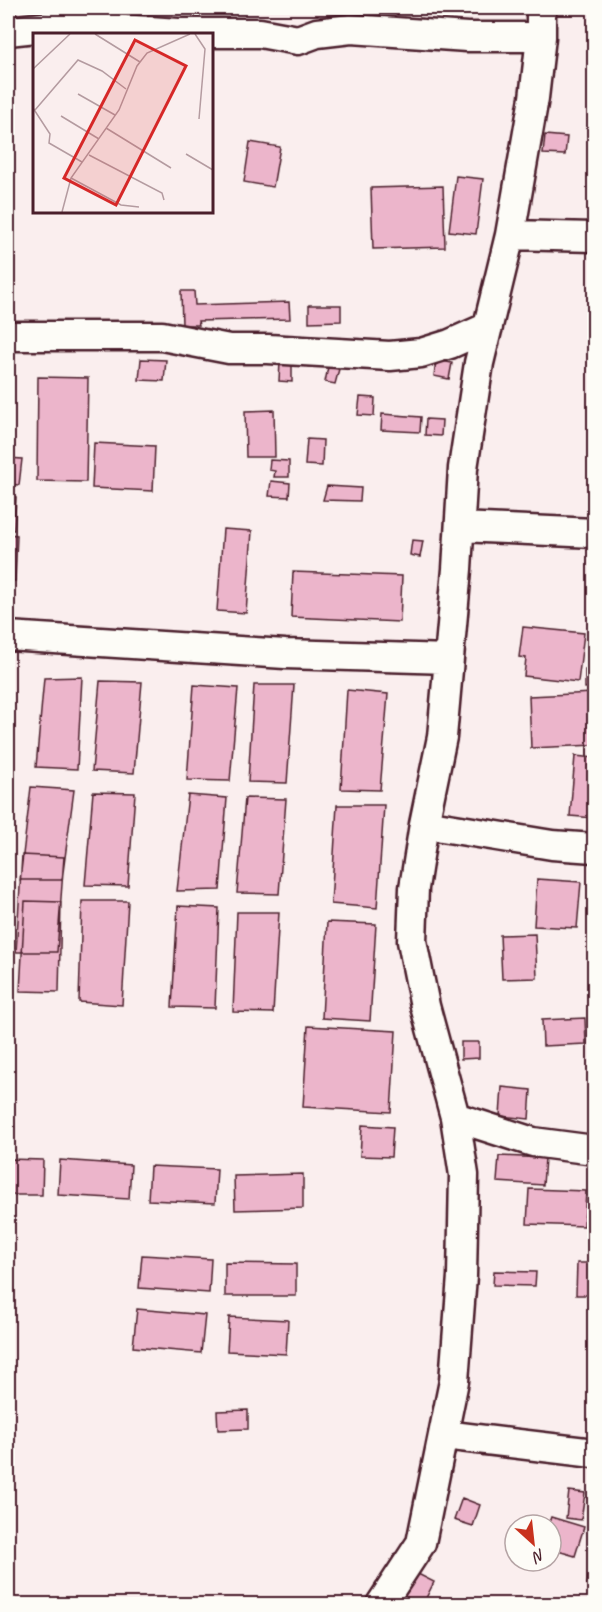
<svg xmlns="http://www.w3.org/2000/svg" width="602" height="1612" font-family="Caveat,sans-serif">
<rect width="100%" height="100%" fill="#faeeee"/>
<filter id="ink" filterUnits="userSpaceOnUse"><feTurbulence type="fractalNoise" baseFrequency=".0167" numOctaves="2"/><feDisplacementMap in="SourceGraphic" scale="12" xChannelSelector="R" yChannelSelector="G"/><feConvolveMatrix kernelMatrix="1 2 1 2 8 2 1 2 1" color-interpolation-filters="sRGB"/></filter>
<g filter="url(#ink)">
<!-- building -->
<path fill="#ecb5cb" stroke="#4a1f2b" stroke-width="1.5" d="M91 8H104L103 22 90 21Z
M121 8H133L131 23 118 21Z
M545 135 567 137 565 155 543 154Z
M250 142 280 147 273 187 244 182Z
M456 176 483 179 476 234 449 231Z
M443 186 445 247 373 249 371 188Z
M181 291H194L195 305 289 302 290 319 198 321 199 325H182Z
M309 305H341V321L309 322Z
M141 359 166 360 164 381 139 380Z
M436 360 452 363 449 379 434 376Z
M280 362H292V382L279 381Z
M328 367 339 369 335 384 325 382Z
M38 377 88 378 86 482 37 481Z
M360 397 375 398 374 416 358 415Z
M274 410 275 457H246L245 411Z
M382 414 421 417 420 432 381 430Z
M426 419 442 420 441 436 425 435Z
M307 439 323 440 322 466 305 465Z
M94 443 155 446 153 491 92 488Z
M8 458 22 459 19 485 8 484Z
M270 460 289 461V477H274L275 471 269 470Z
M271 481 290 483 289 497 269 496Z
M327 486 361 488 360 501 323 500Z
M8 497H16L14 530H8Z
M223 529 252 531 246 613 217 611Z
M8 534 17 535 15 581H8Z
M412 540 423 541 420 557 410 555Z
M293 572 402 576 400 622 291 617Z
M523 627 584 633 578 682 524 676 526 658 519 657Z
M585 670H594V687L585 688Z
M82 677 77 769 36 767 44 678Z
M100 681 142 682 134 773 92 771Z
M194 685 238 688 230 781 187 780Z
M254 685H294L287 783 248 782Z
M347 690 388 694 380 790 341 789Z
M594 693V745L531 748 529 696Z
M575 756 594 758V818L570 816Z
M31 787 74 790 62 880H20Z
M93 792 135 793 128 886 85 885Z
M188 795 227 798 220 890 177 891Z
M245 798 286 799 279 894 237 893Z
M337 805H384L377 908 331 904Z
M22 855 64 857 57 952H16Z
M537 879 581 882 577 928 534 926Z
M25 901 61 902 59 992 20 991Z
M82 901H128L122 1005 79 1002Z
M178 906 219 908 215 1008 172 1007Z
M237 912H279L273 1013 233 1012Z
M327 922 376 924 370 1021 322 1018Z
M535 934 537 978 502 979 500 935Z
M593 957H594V980H592Z
M585 1018 586 1044 543 1046 542 1020Z
M308 1026 396 1031 391 1112 303 1107Z
M461 1042H479V1058L461 1059Z
M502 1087 531 1090 529 1119 500 1116Z
M362 1125 393 1127 391 1157 360 1156Z
M499 1156 545 1158 543 1185 497 1182Z
M8 1159 43 1160 42 1195H8Z
M60 1160 131 1165 129 1199 58 1195Z
M150 1166 217 1169 215 1203 148 1200Z
M303 1174V1208L235 1210 234 1176Z
M529 1189 586 1191 584 1226 527 1224Z
M142 1255 211 1259 209 1293 139 1288Z
M225 1263 296 1264V1296H225Z
M577 1263H594V1295H576Z
M494 1271 536 1272 535 1286 493 1285Z
M137 1309 205 1315 201 1353 133 1347Z
M229 1317 288 1320 286 1354 227 1351Z
M248 1410V1429L218 1430 217 1411Z
M569 1491 585 1493 581 1520 566 1518Z
M462 1498 480 1505 473 1526 454 1520Z
M551 1517 584 1527 575 1556 551 1549V1525H548Z
M594 1543V1587L587 1585Z
M412 1571 434 1582 423 1604 401 1595Z"/>
<g fill="none" stroke-linecap="round" stroke-linejoin="round">
<defs>
<path id="minor" d="M8 31 63 25 178 33H260L298 40 317 33 351 29 467 37H541
M510 235 594 237
M8 336H162L229 349H268L390 356 421 353 450 344 488 327
M460 527 594 533
M8 636 285 654 449 659
M424 824 552 845 594 848
M455 1117 533 1142 594 1150
M444 1435 594 1453
M381 1604 421 1543 454 1381 462 1276 464 1175 455 1117 425 1006 412 941 414 888 424 824 442 737 457 569 463 468 479 363 510 235 534 98 541 37V8"/>
</defs>
<!-- minor casing -->
<use href="#minor" stroke="#4a1f2b" stroke-width="33"/>
<!-- minor -->
<use href="#minor" stroke="#fdfcf7" stroke-width="28"/>
</g>
</g>
<!-- overview -->
<g transform="translate(33 33)">
<rect width="180" height="180" fill="#faeeee"/>
<path fill="none" stroke="#b49ba0" stroke-width="1.5" d="M62 1 107 29M162 1 172 16 166 86M0 36 37 1M45 61 82 82M0 75 17 101 16 110 49 129M2 77 45 27 69 38 93 56M28 83 66 106M73 95 138 135M153 121 180 137M56 122 129 160 131 167M38 145 88 172 106 174M29 179 38 145 86 77 104 33 114 20 157 1"/>
<path fill="#d62828" fill-opacity="0.15" stroke="#d62828" stroke-width="3" d="M102 7 153 33 83 172 31 145Z"/>
<rect width="180" height="180" fill="none" stroke="#4a1f2b" stroke-width="3"/>
</g>
<!-- margin -->
<rect width="602" height="1612" fill="none" stroke="#fdfcf7" stroke-width="30"/>
<rect x="15" y="15" width="572" height="1582" fill="none" stroke="#4a1f2b" stroke-width="2" filter="url(#ink)"/>
<!-- north arrow -->
<g transform="translate(533 1543) rotate(153)"><circle r="28" fill="#fdfcf7" stroke="#b5a4a5" stroke-width="1.5"/>
<path d="M0-4.5L10 22L0 15L-10 22Z" fill="#c8321e"/>
<text y="-9" font-size="16" font-weight="bold" text-anchor="middle" fill="#4a1f2b">N</text>
</g>
</svg>
